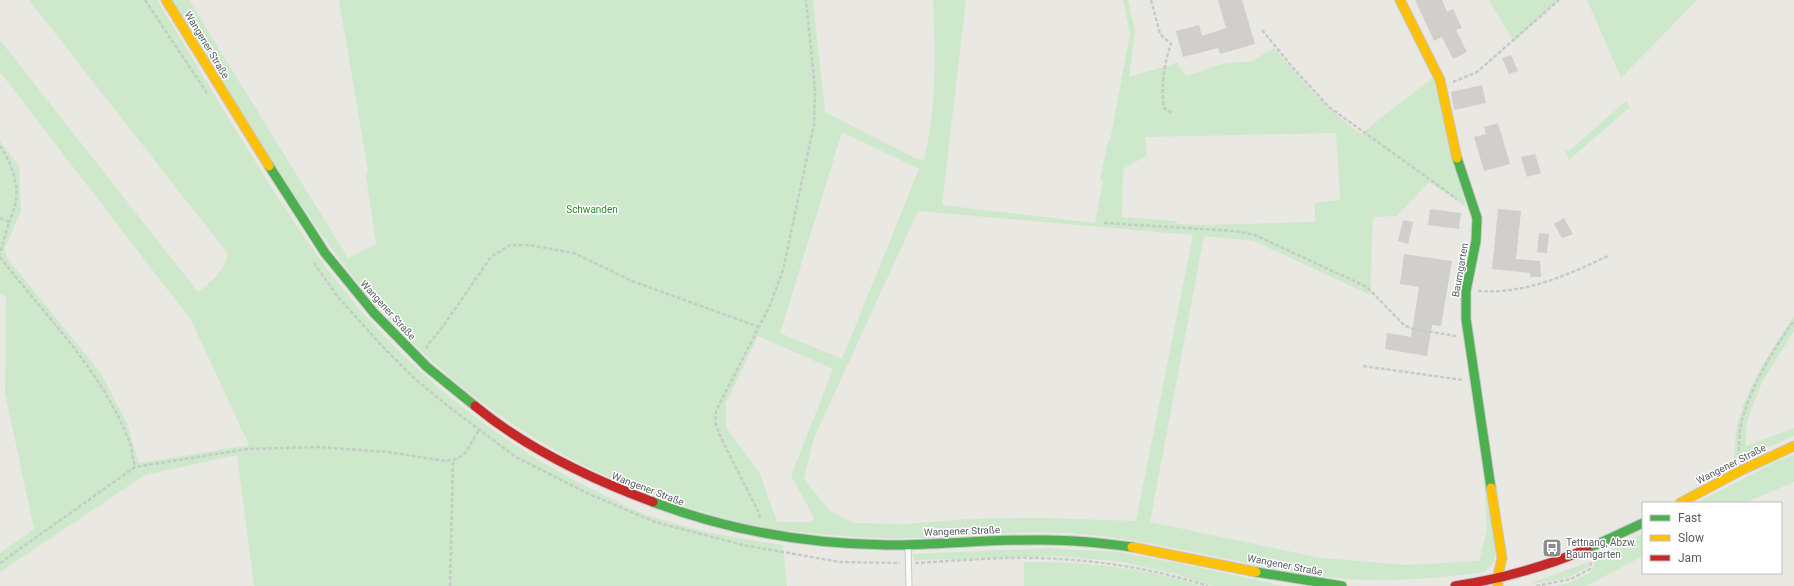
<svg xmlns="http://www.w3.org/2000/svg" width="1794" height="586" font-family="Roboto,sans-serif">
<rect width="100%" height="100%" fill="#eae8e2"/>
<!-- green -->
<path fill="#cee8cb" fill-rule="evenodd" d="M29 0H157C208 83 258 171 314 251 386 353 487 439 600 493 613 499 626 507 639 512 685 529 734 538 783 545L787 586H254L237 455 145 475 0 572V553L34 529 5 393 6 296 0 293V141L19 166 21 211 5 248 7 258 100 372 127 423 139 463 249 445 191 320 0 72V40L198 292C212 281 223 273 228 254Z
M172 0H189L348 258 376 244 366 176 368 171 339 0H813L825 112 915 158 924 160C937 108 935 53 933 0H966L942 205 1095 223 1103 180H1100L1108 141H1110L1130 34 1123 0H1128L1135 31 1129 77 1177 63 1186 76 1222 64 1252 61 1274 48C1301 80 1327 110 1361 134L1433 77 1466 207 1429 182 1397 216 1373 217 1370 295 1254 241 1204 236 1150 522 1321 558 1406 565 1479 561 1487 530 1483 458C1486 476 1500 548 1494 562 1492 566 1487 569 1483 572 1432 579 1379 583 1328 577 1240 566 1156 538 1067 533 1016 530 964 537 912 538 868 539 824 535 781 530 750 526 719 517 690 508 550 465 428 378 341 261 280 180 227 87 172 0ZM842 132 919 169 842 359 780 333ZM1336 133 1340 200 1315 203V222L1205 225 1178 224 1175 221 1122 217 1123 169 1147 155 1145 137ZM918 211 1193 235 1136 521 1044 518 968 519 906 524 854 523 830 511 804 479 814 438ZM758 336 833 369 791 476 814 517 812 522H777L760 474 726 427V403Z
M1489 0H1558L1514 42Z
M1587 0H1697L1621 78Z
M1627 100 1629 108 1569 160 1565 151 1570 150Z
M1794 316V331L1762 382 1753 405 1746 425V446L1794 428V436L1733 462C1736 448 1734 432 1739 419 1750 381 1772 349 1794 316Z
M1794 455V482L1744 503H1696L1775 462Z
M1643 533V556L1586 586H1555L1572 582 1591 572 1596 559Z
M1047 548 1118 552 1178 563 1283 586H1213L1175 574 1123 562 1062 556 914 560 913 554Z
M1024 562C1087 562 1140 567 1201 586H1024Z
M1588 562 1589 566 1587 568 1567 578 1530 584Z"/>
<!-- building -->
<path fill="#d0cfcb" d="M1218 0H1242L1255 44 1220 54 1218 48 1183 57 1176 31 1199 25 1202 36 1226 28Z
M1415 0H1442L1447 12 1453 9 1462 28 1456 30 1467 52 1453 59 1442 37 1434 41Z
M1511 55 1518 71 1509 74 1502 58Z
M1482 85 1486 103 1454 110 1451 92Z
M1498 123 1510 164 1484 171 1474 137 1486 134 1484 127Z
M1535 154 1541 173 1527 177 1521 157Z
M1430 209 1461 213 1459 229 1428 225Z
M1498 209 1521 211 1516 259 1540 261 1541 277H1530V273L1492 269Z
M1564 218 1573 234 1562 238 1554 224Z
M1403 220 1413 222 1408 244 1398 241Z
M1539 233 1549 234 1547 253 1537 252Z
M1404 254 1452 261 1441 326 1432 325 1427 356 1385 349 1387 333 1411 337 1419 287 1400 284Z"/>
<g fill="none" stroke-linecap="round" stroke-linejoin="round">
<defs>
<path id="lane" d="M908 545 909 586"/>
<path id="fast" d="M1457 158 1477 218 1476 241 1466 291V319L1491 488
M269 166 325 253 374 313 427 367 475 406
M653 502C727 530 809 544 887 545 940 545 992 539 1044 540 1074 540 1103 543 1132 547
M1587 549 1643 523
M1256 572 1342 586"/>
<path id="slow" d="M166 0 269 166
M1400 0 1440 80 1457 158
M1491 488 1502 558 1497 579 1498 586
M1680 503 1742 470 1794 446
M1132 547 1256 572"/>
<path id="jam" d="M475 406C527 449 591 479 653 502
M1455 586C1501 579 1544 567 1587 549"/>
</defs>
<!-- lane casing -->
<use href="#lane" stroke="#c7c7c7" stroke-width="7"/>
<!-- fast casing -->
<use href="#fast" stroke="#c7c7c6" stroke-width="11"/>
<!-- slow casing -->
<use href="#slow" stroke="#c7c7c6" stroke-width="11"/>
<!-- jam casing -->
<use href="#jam" stroke="#c7c7c6" stroke-width="11"/>
<!-- path -->
<path stroke="#c5ccc8" stroke-width="2.5" stroke-dasharray="4 2" stroke-linecap="butt" d="M145 0 207 93
M1151 0 1160 34 1171 44C1164 63 1161 88 1164 108L1172 113
M1262 30 1294 69 1329 107 1457 199
M1453 82 1477 72 1559 0
M0 146C10 160 19 183 16 200 15 208 12 215 9 222
M0 218 9 222 0 254
M1104 223 1235 231 1255 235 1367 287 1404 325 1413 329 1456 336
M0 257C45 316 102 370 129 441 132 449 133 459 135 467
M314 263 338 297 382 346 414 378 449 407 516 457 589 494 655 522 743 545 840 562 900 563
M1478 291C1526 294 1565 276 1608 256
M427 349V346L441 329 491 257 510 245H529L574 253 632 281 759 327
M1363 366 1463 380
M1739 457C1739 448 1739 438 1740 429 1746 395 1773 349 1794 321
M760 518 758 511 721 438 715 422 716 411 770 305 783 270 814 124 815 89 806 0
M0 563 135 467 247 449 317 447 388 452 445 461 457 459 466 452 479 430
M915 563C955 561 995 557 1034 558 1093 559 1151 568 1208 586
M450 586 453 460
M1536 586 1571 579 1590 569 1591 561"/>
<!-- lane -->
<use href="#lane" stroke="#fcfcfb" stroke-width="5"/>
<!-- fast -->
<use href="#fast" stroke="#4caf50" stroke-width="9"/>
<!-- slow -->
<use href="#slow" stroke="#ffc107" stroke-width="9"/>
<!-- jam -->
<use href="#jam" stroke="#c62828" stroke-width="9"/>
</g>
<!-- icons -->
<defs>
<symbol id="bus-square" viewBox="-11 -11 22 22"><rect x="-9" y="-9" width="18" height="18" rx="4" fill="#8b8e8f" stroke="#fff"/><path d="M-5-6H5V4H4V6H2V4H-2V6H-4V4H-5ZM-3.5-4V0h7V-4ZM-3.5 1.2v1.5H-2V1.2ZM2 1.2v1.5H3.5V1.2Z" fill="#fff"/></symbol>
</defs>
<g fill-rule="evenodd">
<use href="#bus-square" x="1541" y="537" width="22" height="22"/>
</g>
<g text-anchor="middle" dominant-baseline="central" stroke-width="3" stroke-linejoin="round" paint-order="stroke">
<!-- street labels -->
<g font-size="10" fill="#585d62" stroke="#fff">
<text transform="translate(207 45) rotate(59)">Wangener Straße</text>
<text transform="translate(1460 270) rotate(-80)">Baumgarten</text>
<text transform="translate(388 310) rotate(48)">Wangener Straße</text>
<text transform="translate(1731 464) rotate(-27)">Wangener Straße</text>
<text transform="translate(648 489) rotate(21)">Wangener Straße</text>
<text transform="translate(962 531) rotate(-2)">Wangener Straße</text>
<text transform="translate(1285 565) rotate(11)">Wangener Straße</text>
</g>
<!-- park labels -->
<g font-size="10" fill="#2c8630" stroke="#fff">
<text x="592" y="209">Schwanden</text>
</g>
<!-- poi labels -->
<g font-size="10" fill="#585d62" stroke="#fff" text-anchor="start">
<text x="1566" y="542">Tettnang, Abzw.<tspan x="1566" dy="12">Baumgarten</tspan></text>
</g>
</g>
<!-- legend -->
<rect x="1642" y="502" width="140" height="72" fill="#ffffff" stroke="#bcbec0"/>
<rect x="1650" y="515" width="20" height="6" fill="#4caf50" stroke="#bcbec0"/>
<text x="1678" y="522" font-size="12" fill="#585d62">Fast</text>
<rect x="1650" y="535" width="20" height="6" fill="#ffc107" stroke="#bcbec0"/>
<text x="1678" y="542" font-size="12" fill="#585d62">Slow</text>
<rect x="1650" y="555" width="20" height="6" fill="#c62828" stroke="#bcbec0"/>
<text x="1678" y="562" font-size="12" fill="#585d62">Jam</text>
</svg>
